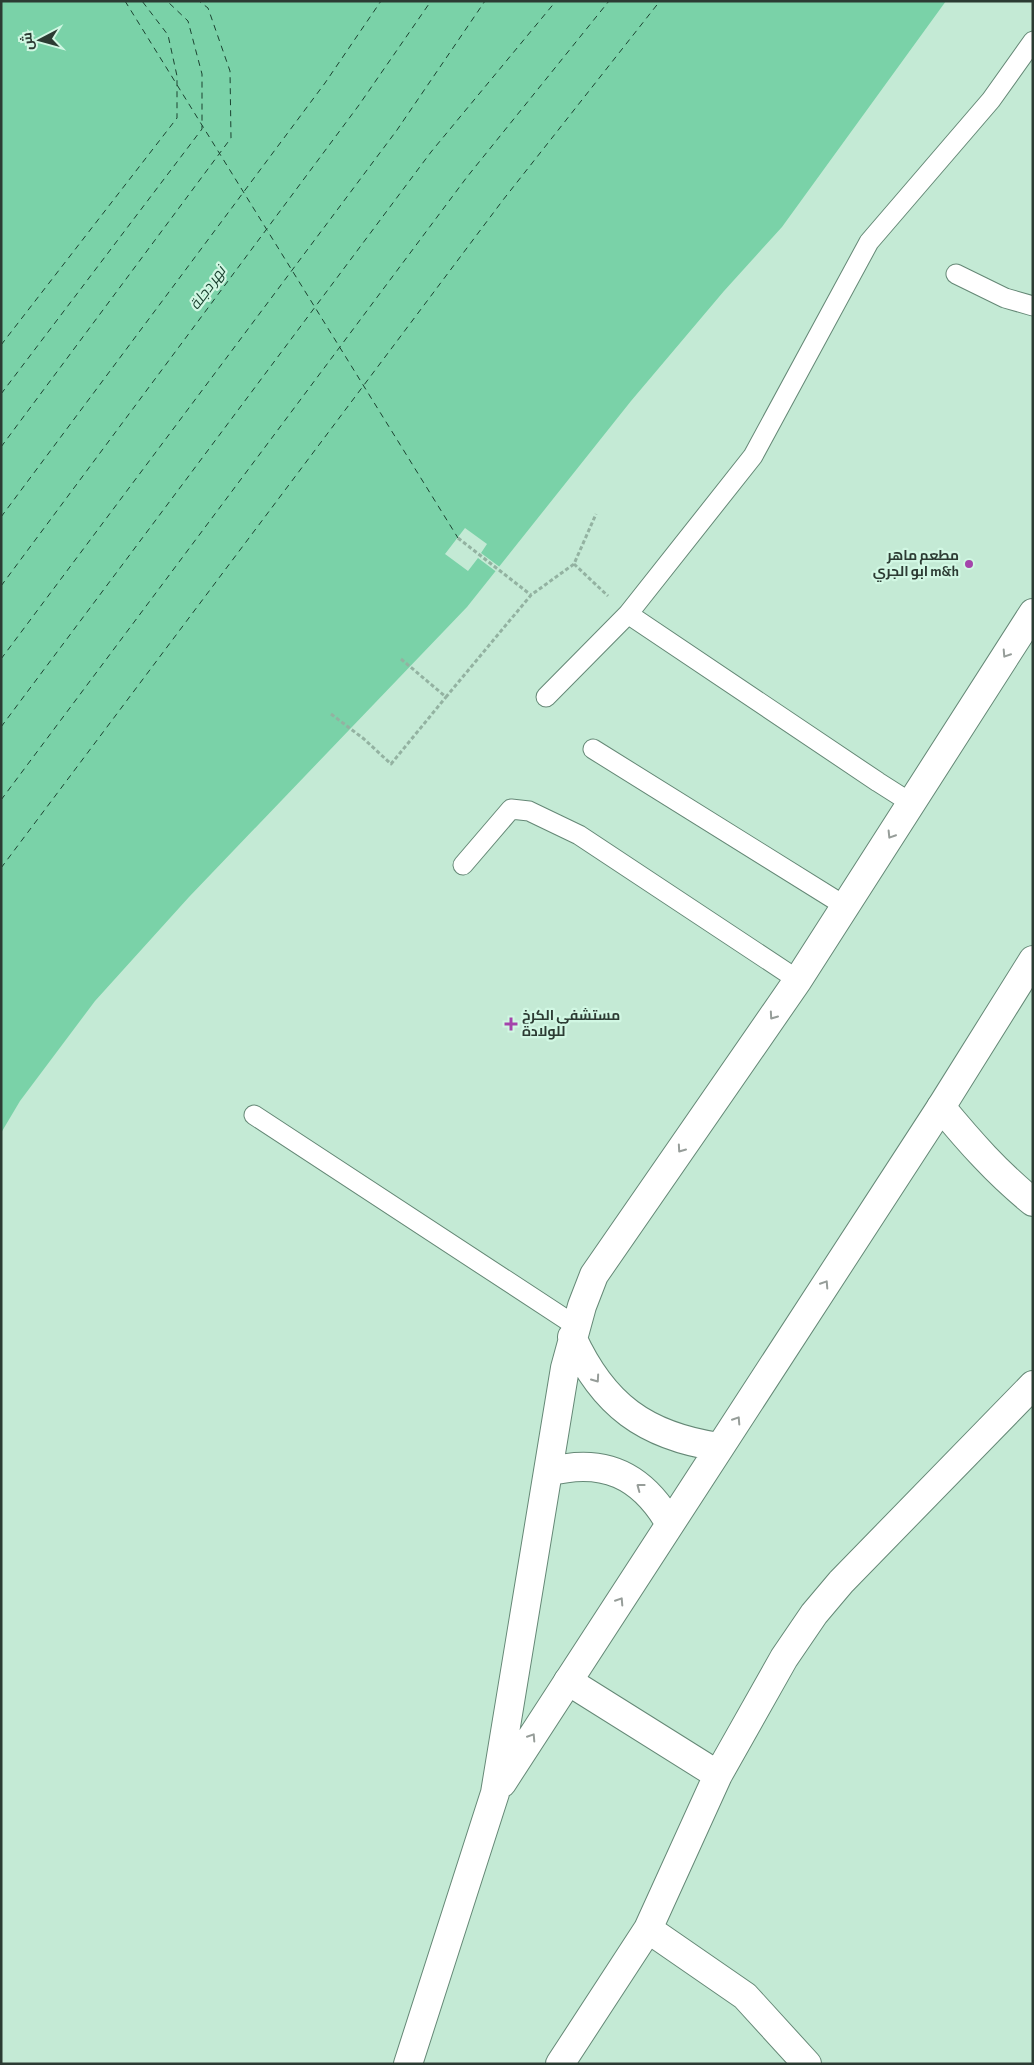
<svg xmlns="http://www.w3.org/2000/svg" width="1034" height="2065" font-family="'Alegreya Sans',Cairo,sans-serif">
<rect width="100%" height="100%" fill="#c4ead5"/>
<!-- water -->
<path fill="#7ad2a8" d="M1 1H946L782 227 724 291 631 401 467 607 189 897 95 1001 20 1101 1 1133Z"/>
<!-- pier -->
<path fill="#c4ead5" d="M465 528 487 544 481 553 501 568 498 573 478 558 468 571 445 554Z"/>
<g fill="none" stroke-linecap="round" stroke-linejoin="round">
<!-- ferry -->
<path stroke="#1c4331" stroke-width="1" stroke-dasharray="6 5" stroke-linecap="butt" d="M125 1 458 538
M1 345 177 118V76L168 35 142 1
M1 394 202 129V74L188 21 167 1
M1 447 231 138 230 71 208 8 199 1
M1 517 325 83 381 1
M1 586 359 105 431 1
M1 659 397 130 485 1
M1 727 431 152 556 1
M1 800 467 177 609 1
M1 868 503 200 660 1"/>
<defs>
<path id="service" d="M956 274 1005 298 1033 306
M628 614 878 782 911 803
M546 697 628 614 753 456 869 242 991 100 1033 41
M593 749 845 906
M463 865 511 809 529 811 579 835 798 980
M254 1115 576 1326"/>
<path id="minor" d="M941 1107C969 1141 998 1174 1033 1202
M568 1681 718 1775
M648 1929 745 1996 807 2064
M560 2064 648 1929 718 1775 784 1658 814 1614 841 1582 1033 1385"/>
<path id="tertiary" d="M572 1337C603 1405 645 1436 719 1447
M548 1472C603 1457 642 1475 670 1524
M502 1783 941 1107 1033 960
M408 2064 495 1793 565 1368 582 1306 594 1275 798 980 1033 613"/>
</defs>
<!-- service casing -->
<use href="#service" stroke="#658876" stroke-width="21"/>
<!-- minor casing -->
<use href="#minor" stroke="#658876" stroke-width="30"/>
<!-- tertiary casing -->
<use href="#tertiary" stroke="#658876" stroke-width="30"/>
<!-- path -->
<path stroke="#93b2a1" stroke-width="3" stroke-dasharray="4 2.5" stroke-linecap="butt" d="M458 538 531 595
M574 564 608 596
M401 659 446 697 531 595 574 564 596 514
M331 714 364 739 391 764 446 697"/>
<!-- service -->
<use href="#service" stroke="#fff" stroke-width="19"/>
<!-- minor -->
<use href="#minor" stroke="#fff" stroke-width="28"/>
<!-- tertiary -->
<use href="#tertiary" stroke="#fff" stroke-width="28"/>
</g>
<!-- one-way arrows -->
<defs><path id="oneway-chevron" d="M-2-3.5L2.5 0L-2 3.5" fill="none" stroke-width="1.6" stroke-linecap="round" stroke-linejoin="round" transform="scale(1.25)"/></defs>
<g stroke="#969d99">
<use href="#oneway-chevron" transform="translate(1006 654) rotate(123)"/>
<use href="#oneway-chevron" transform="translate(891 835) rotate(122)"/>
<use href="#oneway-chevron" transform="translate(773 1016) rotate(125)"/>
<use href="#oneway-chevron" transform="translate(681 1149) rotate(125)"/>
<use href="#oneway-chevron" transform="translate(825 1284) rotate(-57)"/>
<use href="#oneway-chevron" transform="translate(596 1379) rotate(55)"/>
<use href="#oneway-chevron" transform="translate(737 1420) rotate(-57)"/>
<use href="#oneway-chevron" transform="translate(640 1487) rotate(-143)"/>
<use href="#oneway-chevron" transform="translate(620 1601) rotate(-57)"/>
<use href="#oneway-chevron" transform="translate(532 1737) rotate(-57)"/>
</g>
<!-- markers -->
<g fill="#a444ab" stroke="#d1f7e3" stroke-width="2">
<circle cx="969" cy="564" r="5"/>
<path d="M508.5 1016.5h5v5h5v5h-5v5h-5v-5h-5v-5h5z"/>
</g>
<g text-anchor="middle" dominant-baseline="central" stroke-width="4.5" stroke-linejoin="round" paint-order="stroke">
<!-- poi labels -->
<g font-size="14" font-weight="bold" fill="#2c3b33" stroke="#d1f7e3" text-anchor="end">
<text x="959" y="556">مطعم ماهر<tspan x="959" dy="16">ابو الجري m&amp;h</tspan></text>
<text x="522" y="1016" text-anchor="start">مستشفى الكرخ<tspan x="522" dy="16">للولادة</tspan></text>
</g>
<!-- water labels -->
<g font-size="15" font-style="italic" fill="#1c4331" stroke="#d1f7e3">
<text transform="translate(208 288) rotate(-54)">نهر دجلة</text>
</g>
</g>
<!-- border -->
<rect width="1034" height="2065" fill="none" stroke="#2c3b33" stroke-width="5"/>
<!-- north arrow -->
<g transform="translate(40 40) rotate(264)" stroke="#d1f7e3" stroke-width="4" paint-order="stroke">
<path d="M0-4L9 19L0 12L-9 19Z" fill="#2c3b33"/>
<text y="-8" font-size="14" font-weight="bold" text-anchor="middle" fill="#2c3b33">ش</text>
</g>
</svg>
